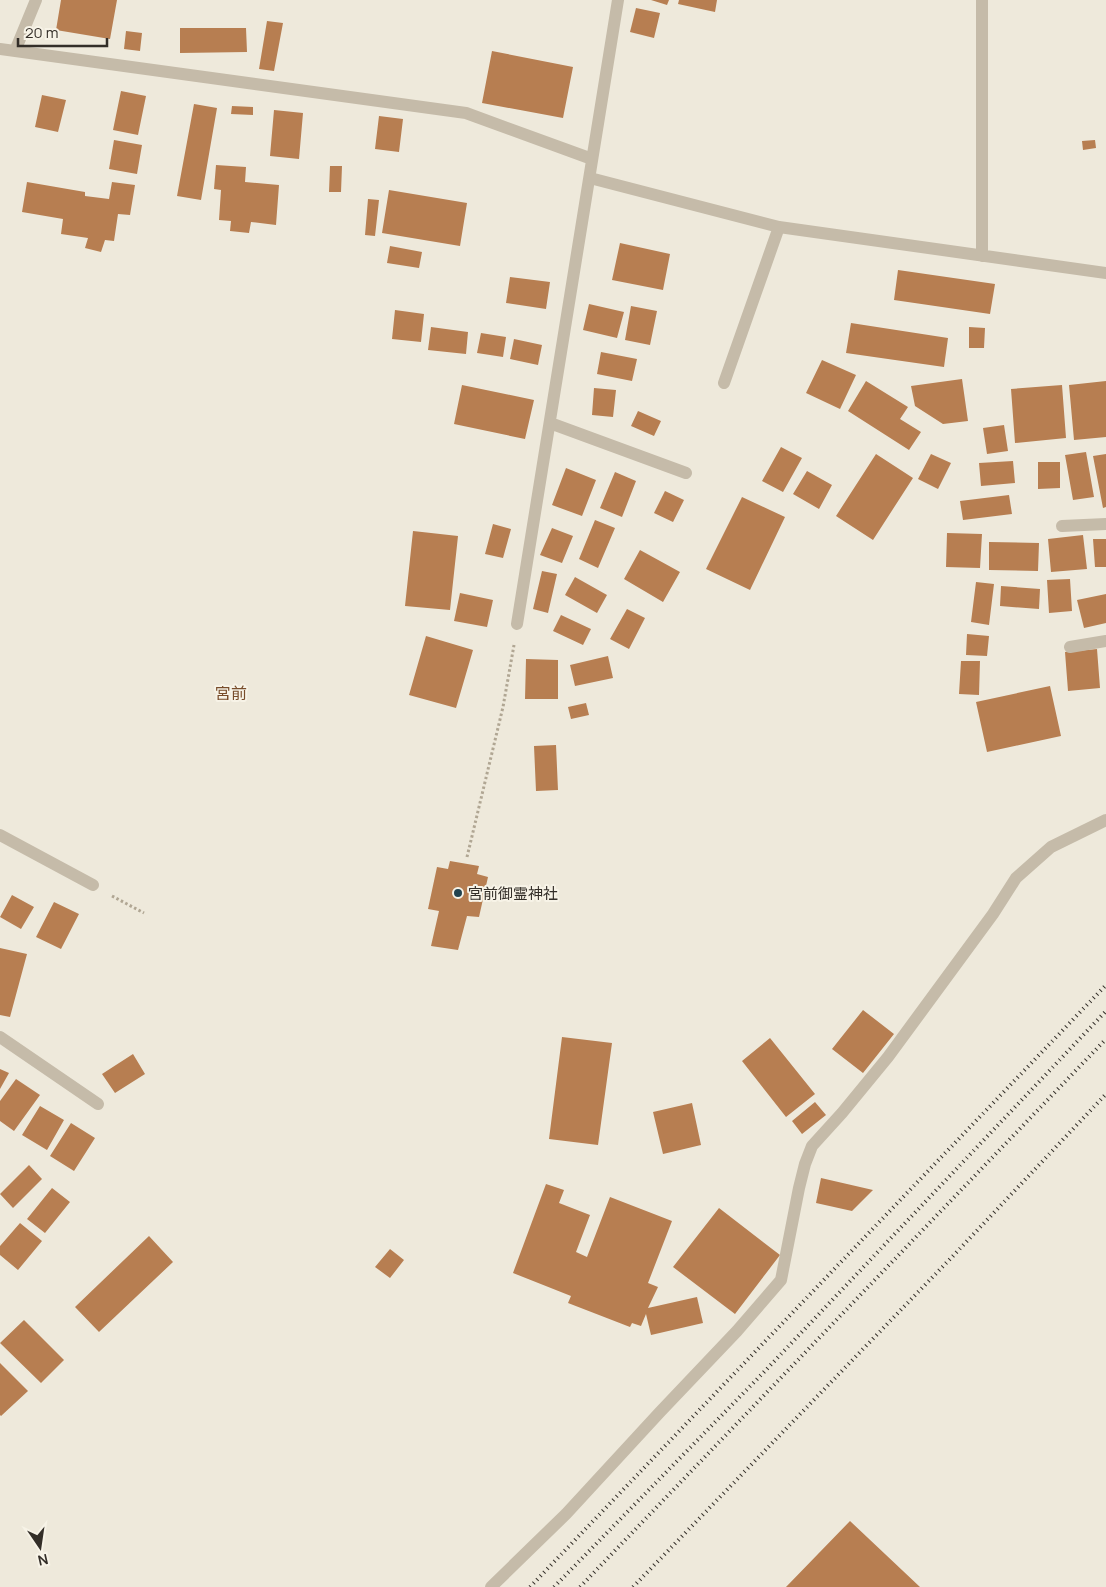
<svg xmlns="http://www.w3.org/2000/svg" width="1106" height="1587" font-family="Manrope,'Noto Sans JP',sans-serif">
<rect width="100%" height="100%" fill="#eee9db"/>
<!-- building -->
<path fill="#b77e51" d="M61 0H117L110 39 56 30Z
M651 0H669L667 5Z
M679 0H717L715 12 678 4Z
M636 8 660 13 654 38 630 32Z
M267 21 283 23 274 71 259 69Z
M180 28H246L247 52 180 53Z
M126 31 142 33 140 51 124 49Z
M492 51 573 67 563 118 482 103Z
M121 91 146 96 138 135 113 130Z
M42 95 66 100 58 132 35 127Z
M194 104 217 108 201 200 177 196Z
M232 106 253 107V115L231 114Z
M274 110 303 113 299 159 270 156Z
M379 116 403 119 399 152 375 149Z
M114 140 142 145 137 174 109 169Z
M1095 140 1096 148 1083 150 1082 141Z
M216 165 246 167 245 182 279 185 276 225 251 222 249 233 230 231 231 221 219 220 221 190 214 189Z
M330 166H342L341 192H329Z
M27 182 85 192V196L109 199 112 182 135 185 130 215 118 214 114 241 105 240 101 252 85 248 88 238 61 234 63 219 22 212Z
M389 190 467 203 460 246 382 233Z
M368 199 379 200 375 236 365 235Z
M620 243 670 254 663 290 612 280Z
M390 246 422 252 419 268 387 263Z
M898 270 995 284 990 314 894 300Z
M510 277 550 282 546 309 506 303Z
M589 304 624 312 617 338 583 330Z
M631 306 657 311 650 345 625 340Z
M395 310 424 314 421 342 392 339Z
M851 323 948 338 944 367 846 353Z
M431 327 468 332 466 354 428 350Z
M969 327 985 328 984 348H969Z
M481 333 506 337 503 357 477 353Z
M514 339 542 345 538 365 510 359Z
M601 352 637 359 632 381 597 374Z
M822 360 856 375 840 409 806 393Z
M962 379 968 421 943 424 915 406 911 386Z
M866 381 908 407 900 419 921 432 909 450 848 411Z
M1106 381V437L1074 440 1069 385Z
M462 385 534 400 525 439 454 424Z
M1062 385 1066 438 1015 443 1011 389Z
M594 388 616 390 613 417 592 415Z
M638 411 661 421 654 436 631 426Z
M1004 425 1008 451 987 454 983 428Z
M781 447 802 458 783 492 762 481Z
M1086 452 1094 497 1073 500 1065 455Z
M876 454 913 478 873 540 836 516Z
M931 454 951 463 938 489 918 479Z
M1106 454V507L1103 508 1093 456Z
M1013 461 1015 483 981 486 979 463Z
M1038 462H1060V488L1038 489Z
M566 468 596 480 582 516 552 505Z
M807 471 832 485 819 509 793 494Z
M615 472 636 481 622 517 600 508Z
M665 491 684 500 673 522 654 513Z
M1009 495 1012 514 963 520 960 501Z
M742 497 785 517 750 590 706 569Z
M595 520 615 528 598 568 579 559Z
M493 524 511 529 503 558 485 554Z
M552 528 573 536 562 563 540 555Z
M413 531 458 536 450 610 405 606Z
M947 533 982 534 980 568 946 567Z
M1083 535 1087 569 1051 572 1048 539Z
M1093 539H1106V567H1095Z
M989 542 1039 543 1038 571 989 570Z
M640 550 680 572 663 602 624 579Z
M542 571 557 574 548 613 533 609Z
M575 577 607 595 597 613 565 595Z
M1070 579 1072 611 1049 613 1047 580Z
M976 582 994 584 989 625 971 622Z
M1001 586 1040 589 1039 609 1000 606Z
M460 593 493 600 487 627 454 621Z
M1106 594V623L1084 628 1077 600Z
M627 609 645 618 629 649 610 639Z
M561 615 591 629 583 645 553 631Z
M967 634 989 636 987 656 966 655Z
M426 636 473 650 456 708 409 695Z
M1097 649 1100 688 1068 691 1065 652Z
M608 656 613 678 575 686 570 665Z
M526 659 558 660V699H525Z
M961 661H980L979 695 959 694Z
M1050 686 1061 736 987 752 976 702Z
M586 703 589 715 571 719 568 707Z
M556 745 558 790 536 791 534 746Z
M450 861 479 866 477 874 488 877 479 917 467 916 458 950 431 946 439 911 428 909 437 867 448 869Z
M12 895 34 907 21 929 0 917Z
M54 902 79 914 61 949 36 937Z
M0 948 27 954 10 1017 0 1015Z
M863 1010 894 1034 863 1073 832 1049Z
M562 1037 612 1043 598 1145 549 1139Z
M770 1038 815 1094 786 1117 742 1061Z
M133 1054 145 1074 115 1093 102 1074Z
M0 1069 9 1073 0 1089Z
M16 1079 40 1095 14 1131 0 1121V1101Z
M815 1102 826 1115 802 1134 792 1121Z
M692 1103 701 1145 663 1154 653 1112Z
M40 1106 64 1120 47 1150 22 1135Z
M71 1123 95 1138 74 1171 50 1156Z
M29 1165 42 1179 13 1208 0 1194Z
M821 1178 873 1190 852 1211 816 1203Z
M546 1184 564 1190 559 1203 590 1215 576 1252 587 1257 610 1197 672 1221 648 1283 658 1287 648 1308 697 1297 703 1323 651 1335 646 1314 641 1326 632 1323 630 1327 568 1303 571 1296 513 1273Z
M52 1188 70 1202 45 1233 27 1219Z
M719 1208 780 1255 735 1314 673 1267Z
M20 1223 42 1241 18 1270 0 1255V1246Z
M149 1236 173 1262 99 1332 75 1307Z
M390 1249 404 1260 390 1278 375 1267Z
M24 1320 64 1360 41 1383 0 1343Z
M0 1363 28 1391 1 1416 0 1415Z
M850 1521 920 1587H786Z"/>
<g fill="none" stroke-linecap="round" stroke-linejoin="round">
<!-- path -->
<path stroke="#b0a693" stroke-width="3" stroke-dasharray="2.5 2.5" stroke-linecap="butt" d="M467 857 503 707 514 645
M112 896 144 913"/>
<!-- minor -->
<path stroke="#c5bba9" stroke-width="12" d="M0 49 466 113 592 159
M15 51 36 0
M590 178 779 227 1106 273
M982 256V0
M724 383 779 227
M550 423 686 473
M1062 526 1106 524
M517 624 618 0
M1070 647 1106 641
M0 835 93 885
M0 1037 98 1104
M491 1587 566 1514 660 1412 737 1331 781 1280 799 1188 805 1164 812 1146 842 1113 888 1057 993 914 1016 878 1051 847 1106 820"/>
<!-- rail -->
<path stroke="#332e28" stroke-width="4" stroke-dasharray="1 4" stroke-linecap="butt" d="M530 1587 1106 985
M554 1587 764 1372 1106 1011
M580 1587 1106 1039
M633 1587 952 1257 1106 1094"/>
</g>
<!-- markers -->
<circle fill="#22434f" stroke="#f7f3e7" stroke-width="2" cx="458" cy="893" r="5"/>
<g text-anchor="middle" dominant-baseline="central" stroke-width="4" stroke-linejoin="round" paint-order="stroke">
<!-- poi labels -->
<g font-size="15" fill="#332e28" stroke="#f7f3e7" text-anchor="start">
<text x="468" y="893">宮前御霊神社</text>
</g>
<!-- neighbourhood labels -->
<g font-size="16" fill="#784d2b" stroke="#f7f3e7">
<text x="231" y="693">宮前</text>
</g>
</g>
<!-- north arrow -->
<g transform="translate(40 1547) rotate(167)" stroke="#f7f3e7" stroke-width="4" paint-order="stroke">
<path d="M0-4L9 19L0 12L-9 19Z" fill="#332e28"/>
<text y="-8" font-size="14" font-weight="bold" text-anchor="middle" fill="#332e28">N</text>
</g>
<!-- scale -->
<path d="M18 38v8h89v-8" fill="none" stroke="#332e28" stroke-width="2.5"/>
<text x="25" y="38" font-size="15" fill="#332e28" stroke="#f7f3e7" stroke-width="4" paint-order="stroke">20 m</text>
</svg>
